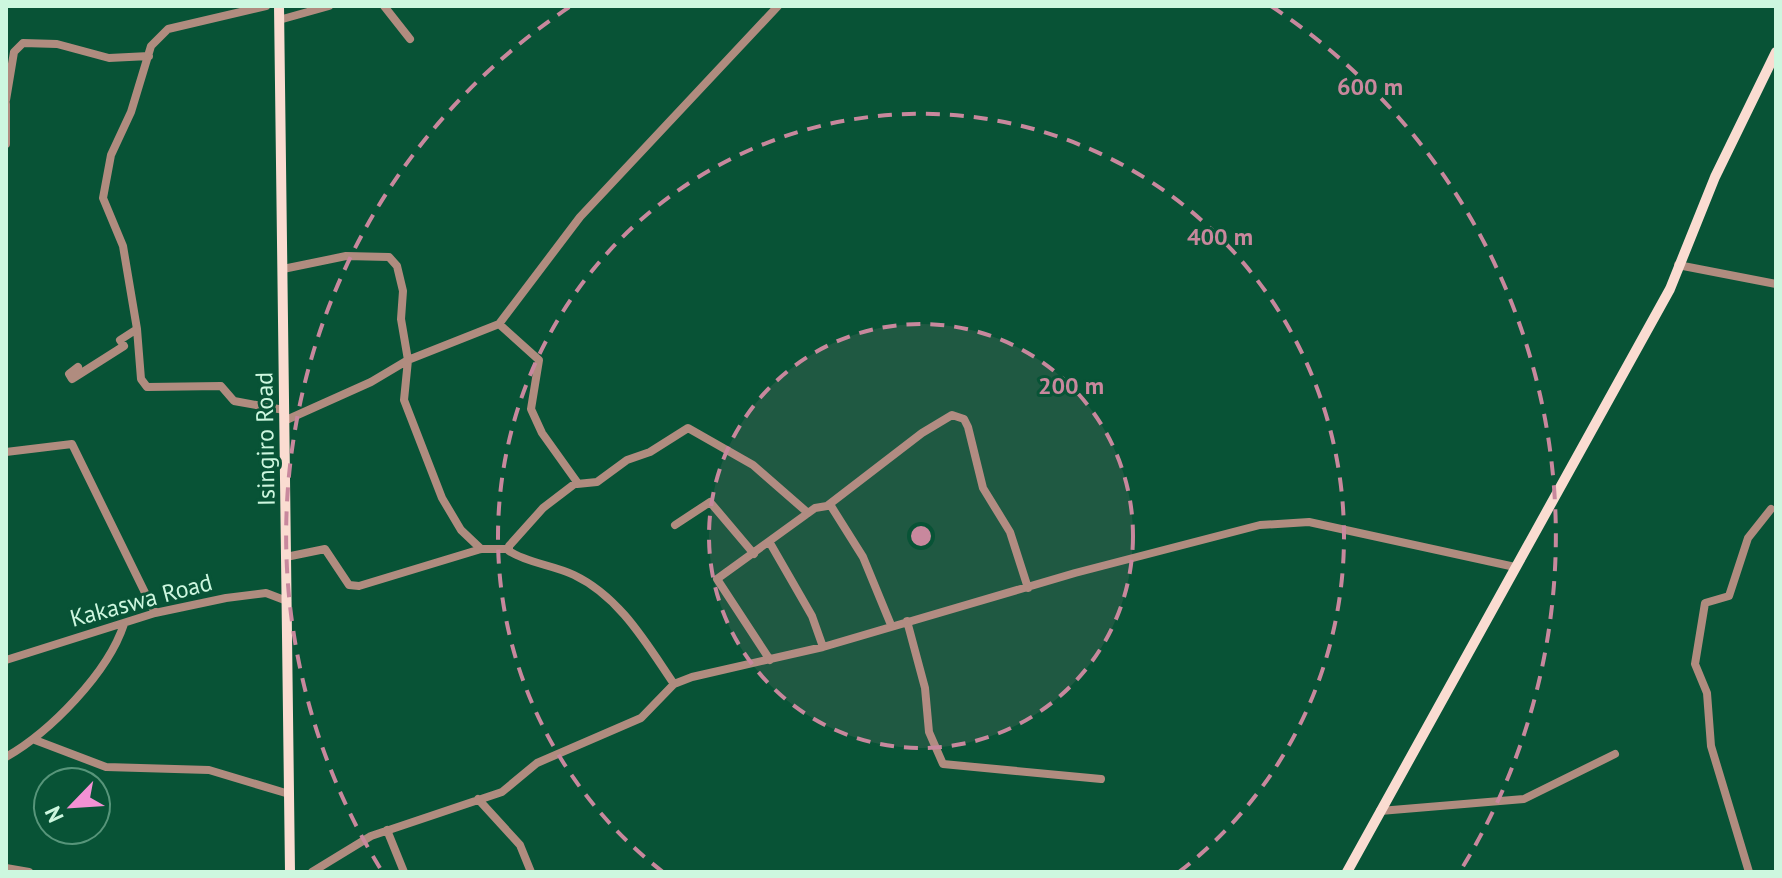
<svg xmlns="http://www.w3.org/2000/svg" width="1782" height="878" font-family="'PT Sans',sans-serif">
<rect width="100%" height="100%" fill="#085336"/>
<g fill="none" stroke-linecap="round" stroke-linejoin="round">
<!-- minor -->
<path stroke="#b08c7f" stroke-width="8" d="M384 6 410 39
M279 20 329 6
M6 100 14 52 23 43 57 44 109 58 149 56
M6 104V144
M1678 265 1776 284
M283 269 346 256 389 257 397 266 403 291 401 319 408 360 404 400 442 498 461 530 481 549
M499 324 539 360 531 409 542 433 577 482 543 508 509 546V551C527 563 553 565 574 575 620 597 646 643 674 684
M137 329 141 379 147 387 221 386 234 401 284 410
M78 367 69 374 72 379 124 346 120 340 137 329 123 246 103 198 111 155 131 112 151 46 168 29 266 6
M284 421 371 382 408 360 499 324 580 217 778 6
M6 452 72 444 155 613
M577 484 597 482 627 460 650 452 688 428 753 465 808 513
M827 506H831L863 557 891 625
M675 525 710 502 754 554
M770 543 812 616 823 647
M286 557 325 549 349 585 359 586 481 549H508
M907 621 925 688 929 732 943 764 1101 779
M6 660 155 613 226 598 266 593 287 601
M770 660 717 579 815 508 827 506 922 433 952 415 964 419 968 427 983 488 1010 532 1028 588
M35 740 106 767 209 770 289 794
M6 757C50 732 108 673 124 624
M478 799 520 845 531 872
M1380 811 1524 799 1615 754
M387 830 404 872
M6 868 29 872
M312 872 371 836 502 792 537 763 641 718 674 684 692 677 823 647 1075 573 1260 525 1309 522 1515 567
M1749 872 1711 746 1707 693 1695 664 1705 603 1729 596 1748 538 1771 509"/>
<!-- major -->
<path stroke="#fadcd1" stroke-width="10" d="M279 6 290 872
M1347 872 1670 289 1715 177 1776 52"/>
</g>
<!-- distance rings -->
<circle cx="921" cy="536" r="212" fill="#c8889d" fill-opacity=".12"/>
<g fill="none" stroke="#c8889d" stroke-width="4" stroke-dasharray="14 10">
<circle cx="921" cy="536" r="212"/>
<path d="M663 872A423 423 0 1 1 1179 872"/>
<path d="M380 868A635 635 0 0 1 571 6M1271 6A635 635 0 0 1 1462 868"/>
</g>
<g text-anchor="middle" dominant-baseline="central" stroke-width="6" stroke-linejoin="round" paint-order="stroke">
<!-- street labels -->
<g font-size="24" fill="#cdf7df" stroke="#085336">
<text transform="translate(265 439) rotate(-91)">Isingiro Road</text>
<text transform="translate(141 600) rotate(-15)">Kakaswa Road</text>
</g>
</g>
<circle cx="921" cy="536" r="12" fill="#c8889d" stroke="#085336" stroke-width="4"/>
<g font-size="24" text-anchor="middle" font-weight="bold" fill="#c8889d" stroke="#085336" stroke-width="6" stroke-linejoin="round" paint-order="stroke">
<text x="1370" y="95">600 m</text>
<text x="1220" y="245">400 m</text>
<text x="1071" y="394">200 m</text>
</g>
<!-- border -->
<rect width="1782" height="878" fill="none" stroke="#cdf7df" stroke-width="16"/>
<!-- north arrow -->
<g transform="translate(72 806) rotate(245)"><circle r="38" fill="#085336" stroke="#57957a" stroke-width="2"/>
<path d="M0-6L14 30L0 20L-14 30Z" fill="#f491d4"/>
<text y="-12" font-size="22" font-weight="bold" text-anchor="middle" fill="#cdf7df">N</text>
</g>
</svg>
